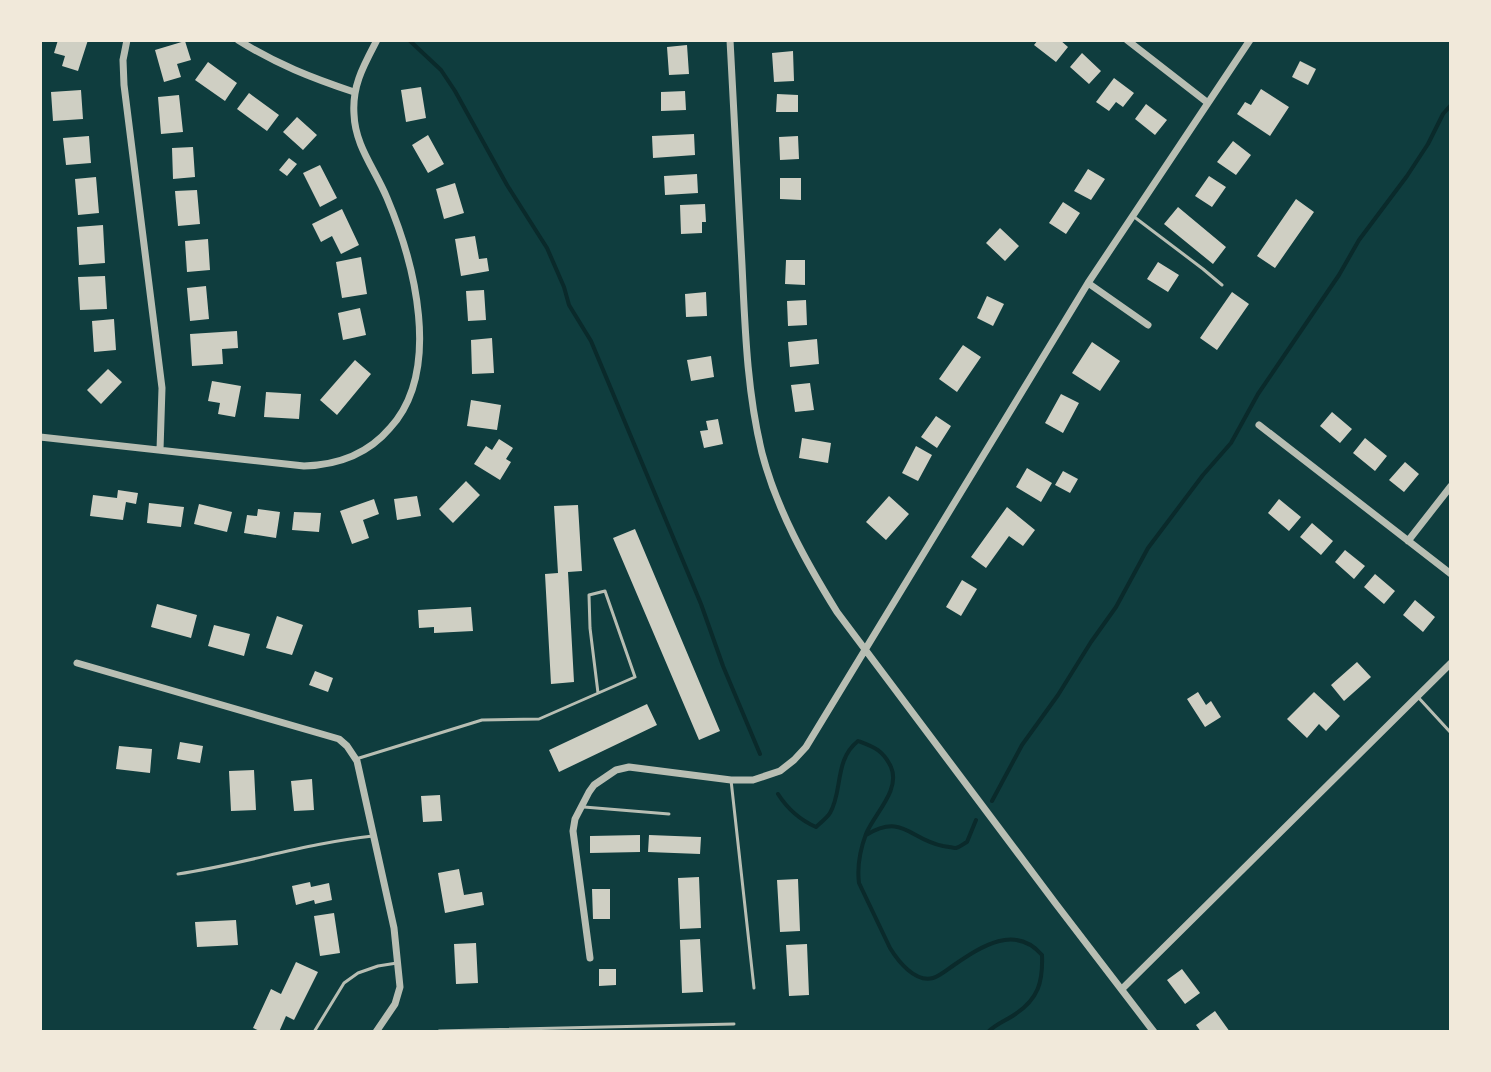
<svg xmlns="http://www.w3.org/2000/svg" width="1491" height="1072" font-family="Overpass,sans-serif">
<rect width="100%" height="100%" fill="#0f3d3e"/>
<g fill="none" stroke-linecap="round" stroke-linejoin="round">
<!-- stream -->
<path stroke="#0a2a2b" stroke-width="4" d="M409 40 441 70 455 91 507 185 547 248 564 287 569 305 591 341 701 604 723 666 760 754
M778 794C787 808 800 820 816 827 820 823 827 818 830 813 843 791 834 760 858 741 874 747 883 750 891 767 901 790 874 814 866 834 860 850 857 867 859 883L890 948C898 961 915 983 933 978 940 976 948 969 954 965 982 946 1015 924 1042 955 1043 981 1039 999 1014 1015 1005 1021 996 1024 988 1032
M992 801 1022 745 1058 695 1091 642 1116 607 1148 548 1203 475 1231 443 1258 394 1339 275 1359 240 1407 176 1428 144 1443 114 1451 105
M866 835C903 813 909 839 943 846 944 846 954 848 956 848 960 847 963 844 967 842L976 820"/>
</g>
<!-- building -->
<path fill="#cfcfc3" d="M58 40H88L78 71 62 66 65 56 54 53Z
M1038 40H1060L1068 47 1056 62 1034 45Z
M185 41 191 60 177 64 181 77 164 82 155 50Z
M687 45 689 74 669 75 667 47Z
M793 51 794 81 774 82 772 53Z
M1082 53 1101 71 1089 84 1070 67Z
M1300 61 1316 69 1308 85 1292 77Z
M208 62 237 83 225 101 195 80Z
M1114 78 1134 93 1123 107 1116 102 1109 111 1096 102Z
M421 87 426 118 406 122 401 90Z
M1261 89 1289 107 1270 136 1237 114 1245 102 1251 105Z
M81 90 83 119 53 121 51 92Z
M685 91 686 110 661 111V92Z
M249 93 279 115 267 131 237 109Z
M777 94 798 95V112H776Z
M179 95 183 132 161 134 158 97Z
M1146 104 1167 120 1155 135 1135 119Z
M297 117 317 135 303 150 283 132Z
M694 134 695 155 653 158 652 136Z
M428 135 444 164 428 173 412 145Z
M89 136 91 163 66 165 63 138Z
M798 136 799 159 780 160 779 137Z
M1233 141 1251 155 1236 175 1217 162Z
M193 147 195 177 173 179 172 148Z
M289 158 297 164 287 176 279 170Z
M320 165 337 198 320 207 303 173Z
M1088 169 1105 179 1091 200 1074 191Z
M697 174 698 193 665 195 664 176Z
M1209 176 1226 187 1212 207 1195 196Z
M96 177 99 213 78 215 75 179Z
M780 178H801V200L780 199Z
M455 183 464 213 444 219 436 189Z
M197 190 200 224 178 226 175 191Z
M1296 199 1314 212 1275 268 1257 256Z
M1063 202 1080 213 1066 234 1049 223Z
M705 204 706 222H702V233L681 234 680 205Z
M1178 207 1226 247 1213 264 1164 224Z
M342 209 359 245 341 254 332 236 321 242 312 224Z
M103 225 105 263 79 265 77 227Z
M1000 228 1019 246 1005 261 986 243Z
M475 236 479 259 487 258 489 271 461 276 455 239Z
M208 239 210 270 187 272 185 241Z
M361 257 367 294 342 298 336 262Z
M786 260H805V285L785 284Z
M1158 262 1179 275 1168 292 1147 279Z
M105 276 107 309 80 310 78 277Z
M206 286 209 319 190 321 187 288Z
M484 290 486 320 468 321 466 291Z
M706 292 707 316 686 317 685 294Z
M1232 292 1249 304 1217 350 1200 338Z
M987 296 1004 304 993 326 977 318Z
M806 300 807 325 788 326 787 301Z
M360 308 366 335 343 340 338 313Z
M114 319 116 350 94 352 92 321Z
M237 331 238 348 222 349 223 364 192 366 190 334Z
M492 338 494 373 472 374 471 340Z
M817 339 819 364 790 367 788 342Z
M1092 342 1120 361 1100 391 1072 373Z
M963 345 981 357 957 392 939 379Z
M711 356 714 377 691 381 687 360Z
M355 360 371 374 337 415 320 400Z
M108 369 122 382 101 404 87 390Z
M212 381 241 386 235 417 218 414 220 403 208 401Z
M810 383 814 410 795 412 791 385Z
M266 392 301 394 299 419 264 417Z
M1061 394 1079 403 1063 433 1045 423Z
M471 400 501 405 497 430 467 426Z
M1332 412 1352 429 1340 443 1320 426Z
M936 416 951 426 937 448 921 437Z
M718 419 723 444 704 448 700 431 708 430 706 421Z
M802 438 831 443 828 463 799 458Z
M1365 438 1387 456 1375 471 1353 453Z
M499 439 513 448 506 459 511 462 500 480 474 464 486 446 492 450Z
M916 446 932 455 918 481 902 473Z
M1405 462 1419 474 1404 492 1389 480Z
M1027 468 1052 483 1041 502 1016 487Z
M1063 471 1078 479 1070 493 1055 485Z
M466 481 480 495 453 523 439 509Z
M118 490 138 493 136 504 126 502 123 520 90 516 93 495 117 498Z
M417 496 421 516 397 520 394 499Z
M889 496 909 514 886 540 866 522Z
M374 499 379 514 363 520 369 538 352 544 340 511Z
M1279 499 1301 517 1289 531 1268 513Z
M149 503 184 507 181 527 147 523Z
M199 504 232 512 227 532 194 524Z
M578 505 582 571 568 572 574 682 551 684 545 574 558 573 554 506Z
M1007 507 1035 530 1023 546 1009 536 986 568 971 557Z
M258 509 280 512 276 538 244 533 247 515 257 516Z
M294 512 321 513 319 532 292 530Z
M1312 523 1333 541 1321 555 1300 537Z
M635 529 720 731 699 740 613 538Z
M1345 550 1365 566 1354 579 1335 562Z
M1375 574 1395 591 1384 604 1364 587Z
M962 580 977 589 961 616 946 607Z
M1415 600 1435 617 1423 632 1403 615Z
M157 604 197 615 191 638 151 627Z
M471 607 473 631 434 633V627L419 628 418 610Z
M277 616 303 625 292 655 266 648Z
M214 625 250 634 244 656 208 646Z
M1357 662 1371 677 1344 701 1331 685Z
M315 671 333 678 328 692 309 685Z
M1198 692 1206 705 1211 701 1221 717 1205 727 1187 699Z
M1314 692 1340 716 1326 731 1319 724 1307 738 1287 719Z
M647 704 657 725 559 772 549 750Z
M180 742 203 746 200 763 177 759Z
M119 746 152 749 150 773 116 769Z
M254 770 256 810 231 811 229 771Z
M312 779 314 810 294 811 291 781Z
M440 795 442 821 423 822 421 796Z
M640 835V852L590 853V836Z
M649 835 701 837 700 854 648 852Z
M459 869 464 895 482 892 484 905 445 913 438 873Z
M699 877 701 928 680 929 678 878Z
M798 879 800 931 780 932 777 880Z
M310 882 311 887 329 883 332 900 315 904 314 900 296 905 292 886Z
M592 889H610V919H593Z
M334 913 340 953 320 956 314 916Z
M236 920 238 945 197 947 195 922Z
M700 939 703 992 682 993 680 940Z
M476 943 478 983 456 984 454 944Z
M807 944 809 995 789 996 786 945Z
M296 962 318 972 294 1020 286 1016 279 1032H262L253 1028 271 989 281 994Z
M599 969H616V985L599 986Z
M1182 969 1200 993 1185 1004 1167 980Z
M1215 1011 1230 1032H1201L1196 1025Z"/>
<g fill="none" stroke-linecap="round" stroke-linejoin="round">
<!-- service -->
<path stroke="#b8beb3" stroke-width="3" d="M1133 216 1203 269 1222 285
M1417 696 1451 733
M356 759 482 720 539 719 635 677 605 591 589 595 590 628 598 693
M731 780 754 988
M584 807 669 814
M178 874C244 864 307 843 373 836
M439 1031 734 1024
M314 1032 344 983 358 973 378 966 397 963"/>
<!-- minor -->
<path stroke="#b8beb3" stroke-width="7" d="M127 40 123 60 124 85 162 388 160 450
M238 40C276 64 312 78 354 92
M730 40C734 115 738 190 742 265 745 328 747 392 762 453 777 510 806 562 837 612L1056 904 1154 1032
M1127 40 1208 103
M1088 283 1148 325
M1259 425 1451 574
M40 437 304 466C338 465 368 454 390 428 443 370 414 262 387 198 375 169 355 146 354 114 352 85 364 65 377 40
M1408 541 1451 486
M77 663 339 739 347 746 357 761 394 928 400 987 395 1004 376 1032
M590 958 573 831 575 819 589 792 594 785 616 770 629 767 731 780H753L780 771 794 760 806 747 1088 283 1250 40
M1122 989 1451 663"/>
</g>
<!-- border -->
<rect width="1491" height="1072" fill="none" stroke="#f1e9da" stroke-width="84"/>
</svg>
